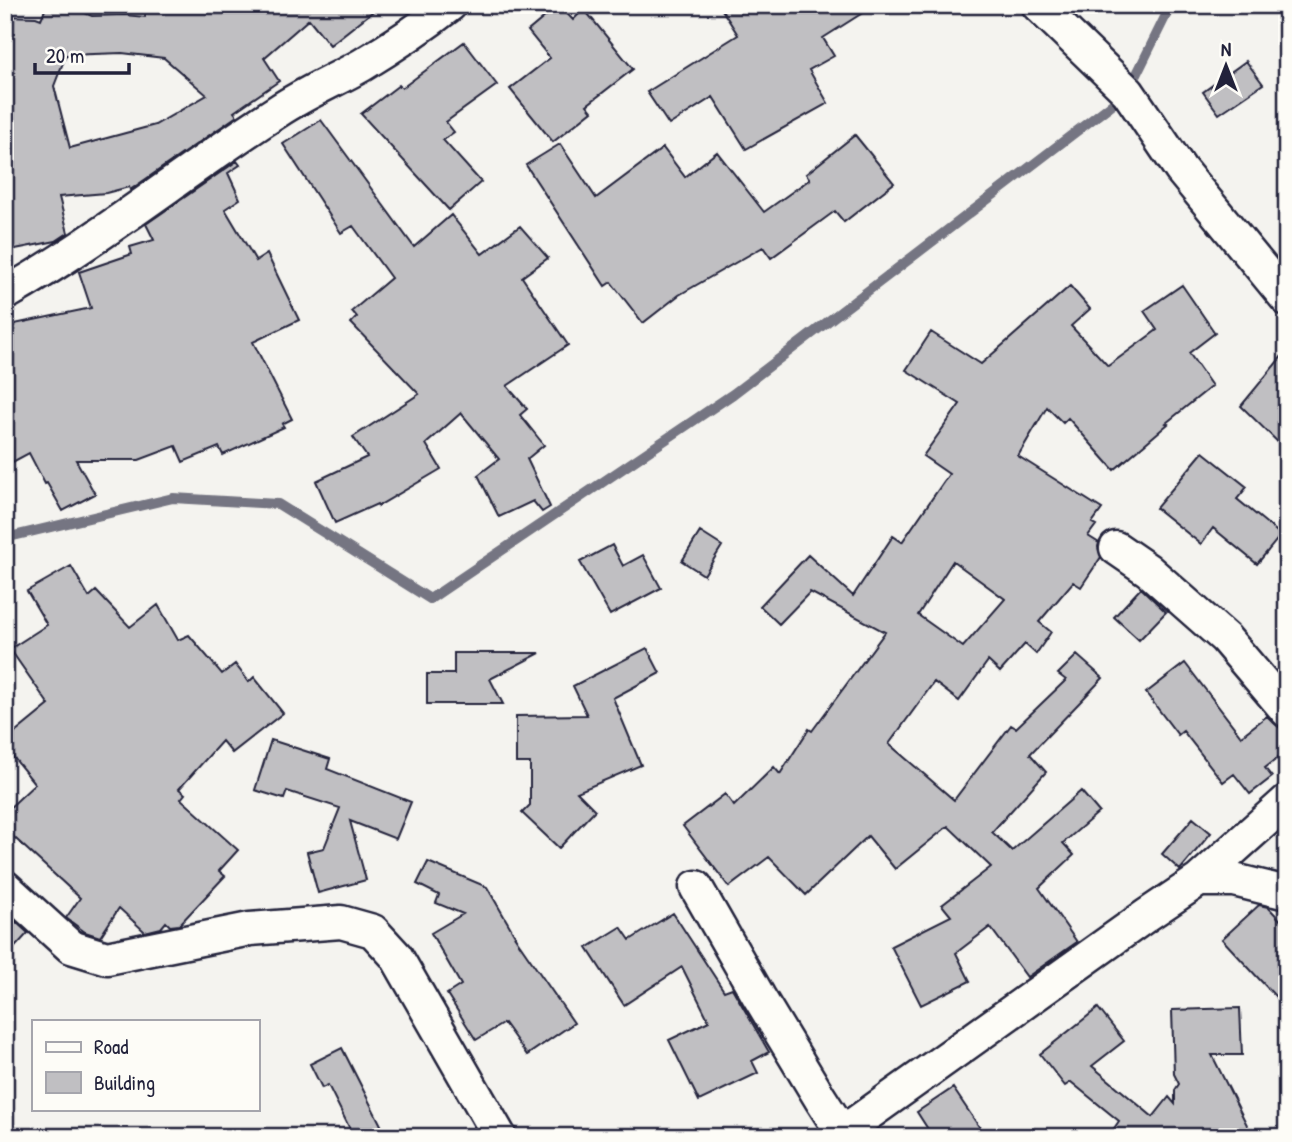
<svg xmlns="http://www.w3.org/2000/svg" width="1292" height="1142" font-family="'Patrick Hand',sans-serif">
<rect width="100%" height="100%" fill="#f4f3ef"/>
<filter id="ink" filterUnits="userSpaceOnUse"><feTurbulence type="fractalNoise" baseFrequency=".0143" numOctaves="2"/><feDisplacementMap in="SourceGraphic" scale="14" xChannelSelector="R" yChannelSelector="G"/><feConvolveMatrix kernelMatrix="1 2 1 2 8 2 1 2 1" color-interpolation-filters="sRGB"/></filter>
<g filter="url(#ink)">
<g fill="none" stroke-linecap="round" stroke-linejoin="round">
<!-- stream -->
<path stroke="#757582" stroke-width="10" d="M5 538 173 498 278 504 430 599 733 394 1128 92 1171 5"/>
</g>
<!-- building -->
<path fill="#c0bfc2" stroke="#22223b" stroke-width="2" fill-rule="evenodd" d="M47 5H66L92 16 125 15 145 17 146 5H381L330 45 309 19 264 58 279 81 234 112 237 116 130 190 129 187 106 193 59 197 68 233 56 241 5 251V16L36 17 41 19ZM122 53 164 58 207 95 155 125 70 148 54 86 66 55Z
M559 5 573 20 584 9 633 69 587 105 592 111 553 142 510 89 550 58 528 31Z
M719 5H875L823 38 834 56 809 70 828 103 746 149 713 97 669 125 647 92 738 35Z
M464 42 497 85 446 122 454 132 443 140 481 182 449 210 361 114 399 85 402 88Z
M1246 61 1263 84 1219 114 1203 92Z
M321 120 414 247 451 215 482 254 520 226 548 258 522 277 568 345 507 386 527 409 520 415 544 445 527 459 550 507 542 512 533 501 499 517 478 475 499 459 461 413 426 444 441 469 378 506 377 504 335 523 316 481 367 457 353 437 419 394 351 323 357 317 352 311 391 278 353 226 341 233 283 144Z
M855 135 894 183 844 222 835 211 771 258 763 247 679 295 643 323 611 282 605 286 526 165 560 144 596 198 663 148 685 177 717 152 764 212 810 179 806 174Z
M237 161 240 165 228 173 240 199 225 209 256 261 267 254 299 320 253 342 292 419 282 424 284 427 223 455 219 447 183 462 176 446 139 460H76L95 494 63 511 47 483 45 484 29 453 5 466V326L91 308 79 272 132 254 130 247 154 240 146 224Z
M1182 285 1215 333 1189 353 1212 386 1166 423 1168 424 1114 470 1068 418 1063 423 1047 407 1018 456 1102 509 1092 523 1096 525 1088 536 1099 543 1098 547 1101 557 1081 587 1073 582 1039 622 1051 632 1036 654 1025 644 1000 672 988 661 959 701 934 682 889 744 954 800 1011 725 1016 728 1066 680 1058 674 1077 655 1103 678 1030 754 1046 772 992 832 1012 851 1081 791 1099 812 1063 843 1074 855 1039 888 1077 942 1027 977 990 927 956 953 970 981 921 1005 891 946 951 916 942 905 991 867 948 826 895 869 868 836 806 895 769 857 729 887 683 826 725 794 734 806 774 767 780 774 809 729 812 731 885 632 810 592 779 624 760 606 808 555 853 596 893 536 902 542 949 474 923 456 960 404 906 370 931 332 981 364 1070 286 1090 309 1071 326 1108 366 1157 330 1144 311ZM953 561 1005 599 963 647 918 615Z
M1287 350V451L1241 406Z
M1203 452 1247 487 1237 499 1281 535 1257 564 1213 528 1201 544 1156 508Z
M700 532 722 546 704 575 682 561Z
M612 545 623 566 643 555 661 588 610 615 580 562Z
M71 566 89 597 96 591 130 627 158 605 178 640 189 635 222 674 235 664 249 682 254 677 283 713 232 753 222 741 179 789 185 794 181 799 238 850 219 871 225 876 179 925 170 926 166 922 161 928 145 932 119 908 100 937 85 932 66 918 80 898 5 829V812L35 784 5 747V741L49 705 10 649 47 625 27 591Z
M1141 588 1166 612 1139 640 1114 617Z
M647 648 660 673 613 698 641 765 577 792 595 810 559 848 522 813 530 805V763H516V716L587 715 573 686Z
M454 653H540L490 679 503 704H427V674H454Z
M1185 663 1241 736 1267 716 1274 723 1280 728 1285 729 1287 732V751L1265 768 1272 777 1250 794 1234 774 1223 782 1183 731 1178 735 1146 693Z
M271 740 330 759 327 769 411 802 396 839 350 821 366 880 318 893 307 852 324 848 340 808 287 791 284 799 255 790Z
M1193 818 1211 833 1180 870 1162 854Z
M428 862 487 887 516 937 514 936 574 1023 527 1055 504 1023 476 1040 447 994 461 985 431 933 463 914 436 903 439 895 417 884Z
M1259 905 1268 907 1287 927V1009L1222 939Z
M5 912 28 933 5 958Z
M673 913 724 991 732 988 769 1052 752 1061 758 1073 699 1101 669 1040 709 1021 682 967 624 1005 587 948 621 927 630 940Z
M1098 1008 1124 1041 1092 1066 1153 1117 1169 1097 1175 1104V1090L1179 1084 1174 1074 1172 1010 1240 1008 1242 1055H1212L1253 1137H1108L1119 1121 1071 1082 1065 1086 1040 1054Z
M342 1048 387 1137H354L328 1085 322 1088 310 1064Z
M953 1088 986 1137H933L917 1112Z"/>
<g fill="none" stroke-linecap="round" stroke-linejoin="round">
<defs>
<path id="minor" d="M1038 5 1128 92 1181 170 1287 299
M5 294C100 240 186 170 278 111 305 93 334 81 362 65 392 47 422 27 450 5
M1116 548 1148 570 1225 638 1287 711
M1199 880 1287 801
M5 887 71 947 107 958 250 929 341 922 373 931 396 956 500 1137
M696 887 759 997 820 1098 845 1137
M836 1137 1147 915 1199 880H1234L1287 893"/>
</defs>
<!-- minor casing -->
<use href="#minor" stroke="#22223b" stroke-width="37"/>
<!-- minor -->
<use href="#minor" stroke="#fdfcf7" stroke-width="32"/>
</g>
</g>
<!-- margin -->
<rect width="1292" height="1142" fill="none" stroke="#fdfcf7" stroke-width="28"/>
<rect x="14" y="14" width="1264" height="1114" fill="none" stroke="#22223b" stroke-width="2.5" filter="url(#ink)"/>
<!-- legend -->
<rect x="32" y="1020" width="228" height="91" fill="#fdfcf7" stroke="#a5a5ac" stroke-width="2"/>
<rect x="46" y="1042" width="35" height="10" fill="#fdfcf7" stroke="#a5a5ac" stroke-width="2"/>
<text x="94" y="1054" font-size="21" fill="#22223b">Road</text>
<rect x="46" y="1072" width="35" height="21" fill="#c0bfc2" stroke="#a5a5ac" stroke-width="2"/>
<text x="94" y="1090" font-size="21" fill="#22223b">Building</text>
<!-- north arrow -->
<g transform="translate(1226 66)" stroke="#fdfcf7" stroke-width="5" paint-order="stroke">
<path d="M0-5L12 26L0 18L-12 26Z" fill="#22223b"/>
<text y="-10" font-size="19" font-weight="bold" text-anchor="middle" fill="#22223b">N</text>
</g>
<!-- scale -->
<path d="M35 63v10h94v-10" fill="none" stroke="#22223b" stroke-width="3.5"/>
<text x="46" y="63" font-size="21" fill="#22223b" stroke="#fdfcf7" stroke-width="5" paint-order="stroke">20 m</text>
</svg>
